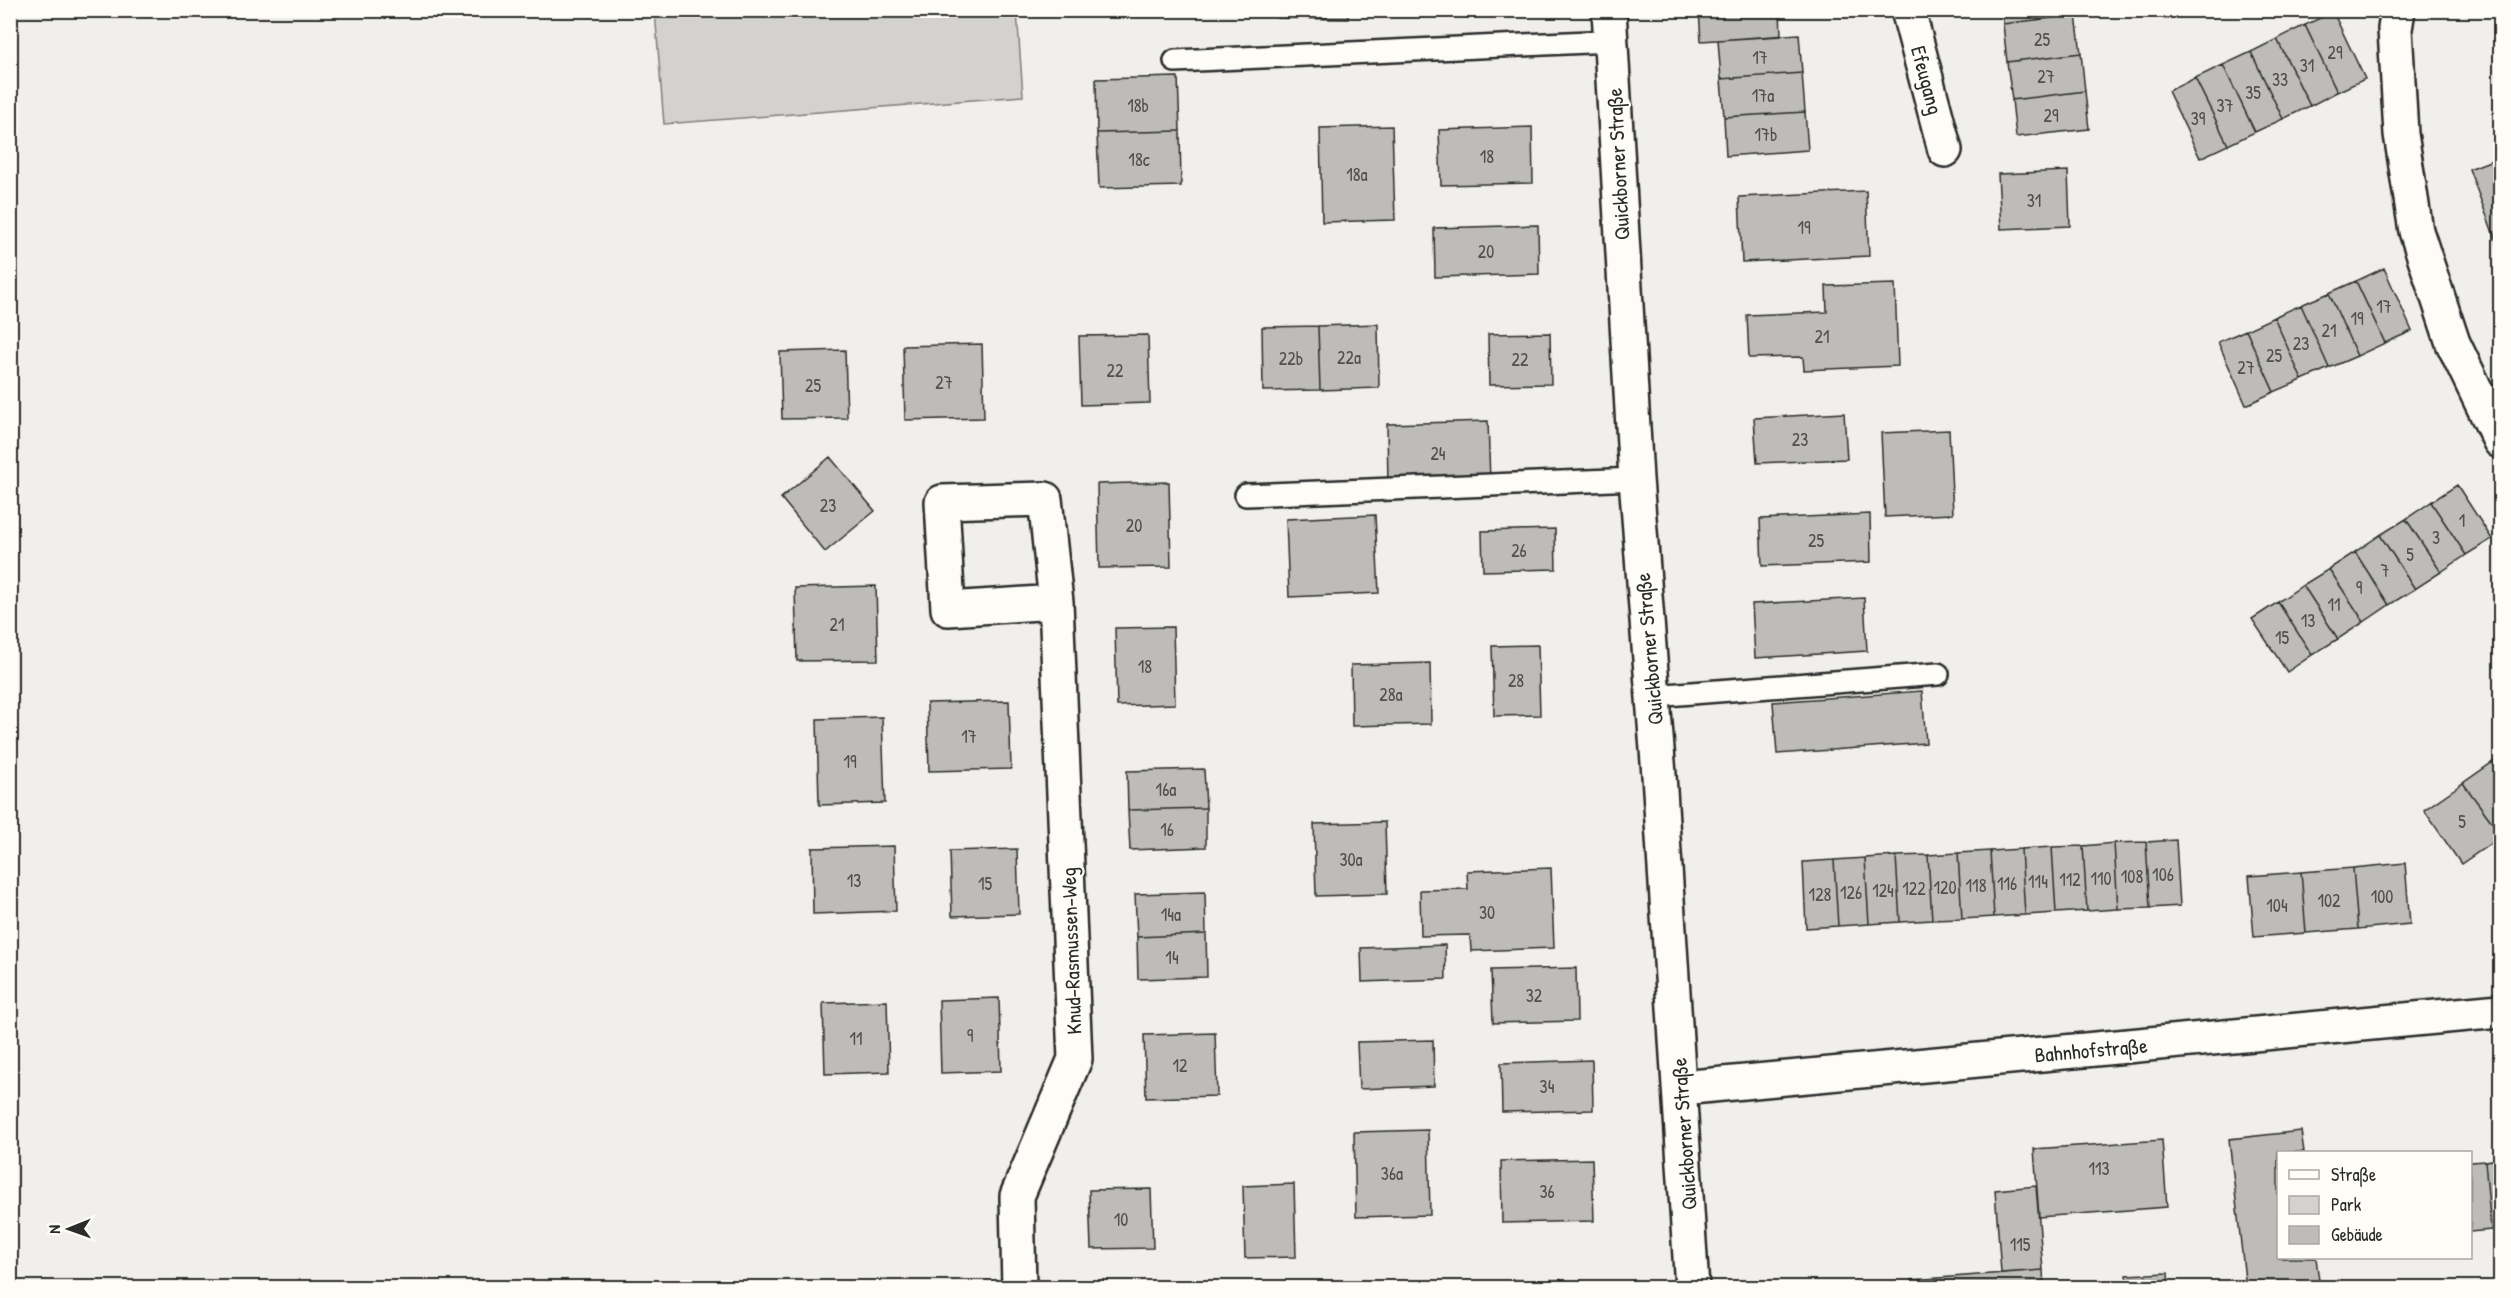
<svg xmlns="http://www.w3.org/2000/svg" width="2511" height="1298" font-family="'Patrick Hand',sans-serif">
<rect width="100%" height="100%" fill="#f0efeb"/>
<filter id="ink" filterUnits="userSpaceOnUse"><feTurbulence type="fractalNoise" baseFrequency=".0167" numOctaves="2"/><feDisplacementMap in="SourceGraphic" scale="12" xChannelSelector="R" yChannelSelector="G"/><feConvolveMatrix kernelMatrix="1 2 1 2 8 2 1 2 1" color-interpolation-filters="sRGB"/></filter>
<g filter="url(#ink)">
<!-- green -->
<path fill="#d3d2cf" stroke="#7f7e7d" stroke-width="1.5" d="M655 11H1017L1023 96 664 124Z"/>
<!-- building -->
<path fill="#bdbcb8" stroke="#2b2b2b" stroke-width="1.5" d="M1278 10H1348V19L1278 18Z
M1699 10H1780L1781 36 1701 41Z
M2002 10H2076V15L2003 24Z
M2333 12 2365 79 2337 92 2305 25Z
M2076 15 2081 53 2007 62 2003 24Z
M2305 25 2337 92 2310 106 2277 39Z
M1799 34 1802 73 1721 79 1718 40Z
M2277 39 2310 106 2283 119 2251 52Z
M2251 52 2283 119 2255 132 2223 65Z
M2081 53 2085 91 2012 100 2007 62Z
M2223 65 2255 132 2228 145 2195 78Z
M1802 73 1805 112 1724 117 1721 79Z
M1178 77 1180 131 1097 133 1096 79Z
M2195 78 2228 145 2200 158 2168 91Z
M2085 91 2089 129 2016 137 2012 100Z
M1805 112 1808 150 1726 156 1724 117Z
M1392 126 1395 220 1322 222 1320 128Z
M1532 127 1533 183 1441 185 1439 130Z
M1180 131 1181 186 1099 188 1097 133Z
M2500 157V245L2498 246 2469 169Z
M2068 171 2070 226 2001 229 1998 174Z
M1866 191 1869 256 1742 262 1739 197Z
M1538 225 1539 274 1435 277 1434 228Z
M2384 268 2412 331 2385 343 2356 281Z
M2356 281 2385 343 2357 356 2329 293Z
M1895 284 1898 366 1804 370 1803 357 1749 358 1747 315 1827 312 1826 286Z
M2329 293 2357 356 2329 368 2301 305Z
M2301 305 2329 368 2302 380 2274 317Z
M2274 317 2302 380 2274 392 2246 330Z
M1378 324 1379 388 1320 390 1318 326Z
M1318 326 1320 390 1263 391 1262 327Z
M2246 330 2274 392 2246 405 2218 342Z
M1550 333 1551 384 1489 385 1488 334Z
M1148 335 1150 403 1081 405 1079 336Z
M982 344 984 418 905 420 903 346Z
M845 350 847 418 782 419 780 352Z
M1844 413 1847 459 1757 463 1754 418Z
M1488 421 1490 482 1388 485 1387 424Z
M1949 430 1953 514 1885 517 1881 433Z
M830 457 875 511 825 552 781 498Z
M1169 482 1171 567 1099 568 1097 484Z
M2457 485 2492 539 2466 555 2431 502Z
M2431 502 2466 555 2441 572 2406 519Z
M1870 514 1871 562 1762 566 1760 519Z
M1375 515 1379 593 1289 597 1286 519Z
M2406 519 2441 572 2415 589 2380 535Z
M1555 529 1556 569 1483 571 1482 531Z
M2380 535 2415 589 2389 605 2355 552Z
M2355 552 2389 605 2364 622 2329 569Z
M2329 569 2364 622 2338 639 2303 585Z
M2303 585 2338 639 2312 655 2278 602Z
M876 586 878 660 797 661 795 588Z
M1864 598 1867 651 1755 658 1752 604Z
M2278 602 2312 655 2287 672 2252 619Z
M1173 627 1175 704 1117 706 1115 628Z
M1538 645 1540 715 1494 716 1492 646Z
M1430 663 1431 724 1352 726 1351 665Z
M1922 691 1926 743 1777 754 1773 702Z
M1009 701 1011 769 929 771 927 703Z
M882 717 885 803 819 805 817 719Z
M2500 757V833L2463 783Z
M1204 769 1206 808 1128 810 1127 771Z
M2463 783 2500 833V837L2461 864 2424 810Z
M1206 808V847L1130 850 1128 810Z
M1385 822 1387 894 1316 896 1314 824Z
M2176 840 2180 906 2150 908 2146 842Z
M2146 842 2150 908 2118 909 2114 843Z
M2114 843 2118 909 2087 911 2083 846Z
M894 846 896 911 813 914 812 848Z
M2083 846 2087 911 2056 913 2052 847Z
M2052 847 2056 913 2025 915 2021 849Z
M1017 849 1019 914 952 916 950 851Z
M2021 849 2025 915 1994 917 1990 851Z
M1990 851 1994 917 1962 919 1958 853Z
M1958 853 1962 919 1932 920 1928 855Z
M1928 855 1932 920 1900 922 1896 856Z
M1896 856 1900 922 1869 924 1865 858Z
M1865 858 1869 924 1838 926 1834 860Z
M1834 860 1838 926 1806 928 1803 862Z
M2405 863 2410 924 2358 929 2353 868Z
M1551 868 1554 948 1471 951 1470 935 1421 936 1420 890 1468 889 1467 871Z
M2353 868 2358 929 2306 933 2301 872Z
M2301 872 2306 933 2254 937 2249 876Z
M1205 892 1206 934 1137 937 1135 894Z
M1206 934 1207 977 1138 979 1137 937Z
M1445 945 1446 979 1362 982 1361 948Z
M1576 968 1577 1021 1493 1023 1491 970Z
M999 998 1001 1071 941 1073 939 1000Z
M887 1001 889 1072 825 1074 823 1003Z
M1215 1033 1217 1096 1146 1098 1144 1035Z
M1433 1040 1434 1086 1359 1089 1357 1042Z
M1592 1060 1593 1110 1502 1112 1501 1063Z
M1428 1130 1430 1215 1356 1217 1354 1132Z
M2301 1131 2304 1152H2278V1258H2316L2320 1288H2246L2229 1139Z
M2162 1140 2167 1207 2039 1217 2034 1149Z
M1592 1159 1594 1221 1502 1223 1501 1161Z
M2500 1159V1230H2491L2485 1161Z
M2485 1161 2491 1230 2470 1232V1162Z
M1294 1184 1296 1257 1245 1258 1243 1186Z
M2036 1186 2043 1270 2001 1273 1995 1190Z
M1151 1189 1153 1248 1091 1249 1089 1190Z
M2043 1270 2044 1288H1913L1912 1280Z
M2168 1273 2169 1288H2128L2127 1275Z
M1512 1280H1561V1288H1512Z"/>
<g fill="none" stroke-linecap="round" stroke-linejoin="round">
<defs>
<path id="lane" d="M1175 61 1611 41
M1246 495 1636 479
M1653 696 1938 674"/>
<path id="street" d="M1908 10 1945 150
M2398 10 2395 29 2401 134 2416 231 2453 343 2500 441
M1681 1088 2500 1011
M1019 1288 1017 1196 1075 1059 1056 602 1045 499 942 502 948 609 1056 602"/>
<path id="secondary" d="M1609 10 1636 479 1659 775 1692 1288"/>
</defs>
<!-- lane casing -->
<use href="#lane" stroke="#2b2b2b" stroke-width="26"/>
<!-- street casing -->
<use href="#street" stroke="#2b2b2b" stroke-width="38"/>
<!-- secondary casing -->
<use href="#secondary" stroke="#2b2b2b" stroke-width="38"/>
<!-- lane -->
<use href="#lane" stroke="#fdfcf7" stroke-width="21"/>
<!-- street -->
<use href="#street" stroke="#fdfcf7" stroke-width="33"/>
<!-- secondary -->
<use href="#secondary" stroke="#fdfcf7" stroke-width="33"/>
</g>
</g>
<g text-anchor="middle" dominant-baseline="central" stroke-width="4.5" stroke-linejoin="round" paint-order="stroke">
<!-- number labels -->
<g font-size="18" fill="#504f4e">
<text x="2042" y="39">25</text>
<text x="2335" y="52">29</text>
<text x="1760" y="57">17</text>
<text x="2307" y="65">31</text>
<text x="2046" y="76">27</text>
<text x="2280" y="79">33</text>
<text x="2253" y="92">35</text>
<text x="1763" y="95">17a</text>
<text x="1138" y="105">18b</text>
<text x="2225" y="105">37</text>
<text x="2051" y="115">29</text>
<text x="2198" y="118">39</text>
<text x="1766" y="134">17b</text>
<text x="1487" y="156">18</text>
<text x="1139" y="159">18c</text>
<text x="1357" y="174">18a</text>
<text x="2034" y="200">31</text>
<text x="1804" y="227">19</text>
<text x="1486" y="251">20</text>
<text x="2384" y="306">17</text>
<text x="2357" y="318">19</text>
<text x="2329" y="330">21</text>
<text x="1822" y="336">21</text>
<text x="2301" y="343">23</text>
<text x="2274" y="355">25</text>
<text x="1349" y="357">22a</text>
<text x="1291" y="358">22b</text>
<text x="1520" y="359">22</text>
<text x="2246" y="367">27</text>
<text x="1115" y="370">22</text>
<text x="944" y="382">27</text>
<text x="813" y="385">25</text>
<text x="1800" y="439">23</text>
<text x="1438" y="453">24</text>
<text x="828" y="505">23</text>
<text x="2462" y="520">1</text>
<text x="1134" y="525">20</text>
<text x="2436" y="537">3</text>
<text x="1816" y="540">25</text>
<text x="1519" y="550">26</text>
<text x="2410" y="554">5</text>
<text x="2385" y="570">7</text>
<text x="2359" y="587">9</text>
<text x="2334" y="604">11</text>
<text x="2308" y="620">13</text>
<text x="837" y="624">21</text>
<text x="2282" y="637">15</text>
<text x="1145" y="666">18</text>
<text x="1516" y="680">28</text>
<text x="1391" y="694">28a</text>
<text x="969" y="736">17</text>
<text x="850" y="761">19</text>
<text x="1166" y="789">16a</text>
<text x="2462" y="821">5</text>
<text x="1167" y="829">16</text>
<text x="1351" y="859">30a</text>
<text x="2163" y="874">106</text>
<text x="2132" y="876">108</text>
<text x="2101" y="878">110</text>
<text x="2070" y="879">112</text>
<text x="854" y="880">13</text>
<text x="2038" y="881">114</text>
<text x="985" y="883">15</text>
<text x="2007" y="883">116</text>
<text x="1976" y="885">118</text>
<text x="1945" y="887">120</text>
<text x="1914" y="888">122</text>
<text x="1883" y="890">124</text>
<text x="1851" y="892">126</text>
<text x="1820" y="894">128</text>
<text x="2382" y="896">100</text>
<text x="2329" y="900">102</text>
<text x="2277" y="905">104</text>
<text x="1487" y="912">30</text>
<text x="1171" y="914">14a</text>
<text x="1172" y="957">14</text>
<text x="1534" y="995">32</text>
<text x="970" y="1035">9</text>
<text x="856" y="1038">11</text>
<text x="1180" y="1065">12</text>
<text x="1547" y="1086">34</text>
<text x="2099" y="1168">113</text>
<text x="1392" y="1173">36a</text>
<text x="1547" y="1191">36</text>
<text x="1121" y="1219">10</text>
<text x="2020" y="1244">115</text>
</g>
<!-- street labels -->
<g font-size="21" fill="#2b2b2b" stroke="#fdfcf7">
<text transform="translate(1927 80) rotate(75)">Efeugang</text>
<text transform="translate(1618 164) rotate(-93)">Quickborner Straße</text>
<text transform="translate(1649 649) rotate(-95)">Quickborner Straße</text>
<text transform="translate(1071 951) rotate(-92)">Knud-Rasmussen-Weg</text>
<text transform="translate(2091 1050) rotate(-5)">Bahnhofstraße</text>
<text transform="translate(1684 1134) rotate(-94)">Quickborner Straße</text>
</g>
</g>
<!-- margin -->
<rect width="2511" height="1298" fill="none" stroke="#fdfcf7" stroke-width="36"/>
<rect x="18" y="18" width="2475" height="1262" fill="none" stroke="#2b2b2b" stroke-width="2" filter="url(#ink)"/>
<!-- legend -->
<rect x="2277" y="1151" width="195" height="108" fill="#fdfcf7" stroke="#a9a8a5" stroke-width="1.5"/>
<rect x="2289" y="1170" width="30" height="9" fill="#fdfcf7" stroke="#a9a8a5" stroke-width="1.5"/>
<text x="2331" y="1181" font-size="18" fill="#2b2b2b">Straße</text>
<rect x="2289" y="1196" width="30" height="18" fill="#d3d2cf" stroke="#a9a8a5" stroke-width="1.5"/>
<text x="2331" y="1211" font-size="18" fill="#2b2b2b">Park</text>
<rect x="2289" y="1226" width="30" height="18" fill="#bdbcb8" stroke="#a9a8a5" stroke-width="1.5"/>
<text x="2331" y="1241" font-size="18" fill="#2b2b2b">Gebäude</text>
<!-- north arrow -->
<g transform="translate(69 1229) rotate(269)" stroke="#fdfcf7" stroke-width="4.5" paint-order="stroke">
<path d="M0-4.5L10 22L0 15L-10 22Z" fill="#2b2b2b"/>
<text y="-9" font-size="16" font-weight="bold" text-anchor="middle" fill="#2b2b2b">N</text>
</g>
</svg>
